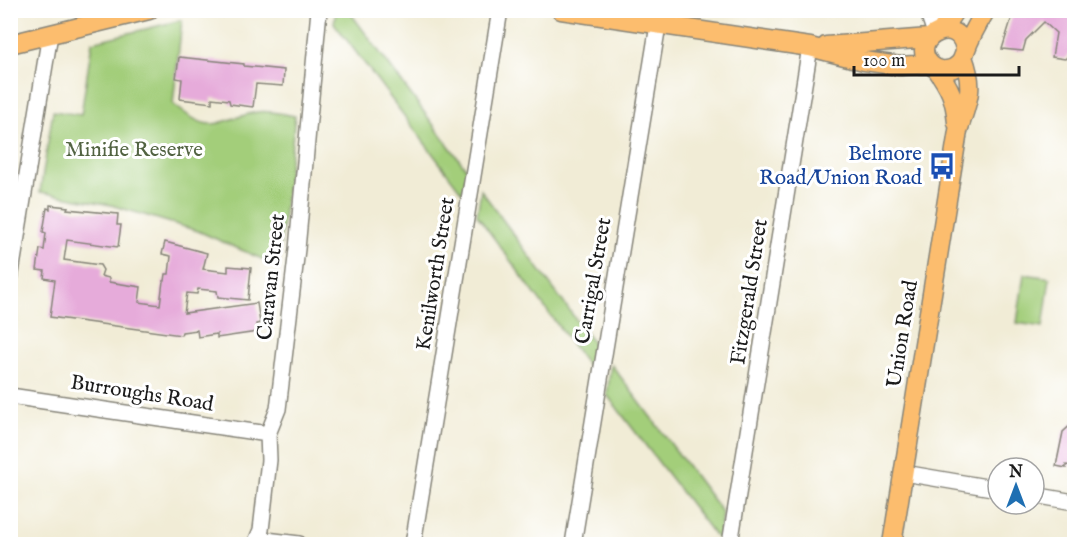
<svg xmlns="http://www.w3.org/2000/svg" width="1085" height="555" font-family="'IM FELL English',serif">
<rect width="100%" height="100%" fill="#fff"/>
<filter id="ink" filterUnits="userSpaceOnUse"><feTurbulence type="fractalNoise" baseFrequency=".0167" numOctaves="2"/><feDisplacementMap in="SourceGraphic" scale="12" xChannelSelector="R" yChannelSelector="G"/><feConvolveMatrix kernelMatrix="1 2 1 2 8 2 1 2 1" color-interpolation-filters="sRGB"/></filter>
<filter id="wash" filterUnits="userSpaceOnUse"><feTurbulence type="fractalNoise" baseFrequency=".008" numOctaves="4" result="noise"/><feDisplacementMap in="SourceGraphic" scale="24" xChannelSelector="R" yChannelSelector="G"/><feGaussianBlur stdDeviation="1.35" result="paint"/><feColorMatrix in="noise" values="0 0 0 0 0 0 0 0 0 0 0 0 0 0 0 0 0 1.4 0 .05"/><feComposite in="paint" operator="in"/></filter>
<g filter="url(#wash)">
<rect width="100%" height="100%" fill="#f1ecd6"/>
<!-- green -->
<path fill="#a3ce7a" stroke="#60754b" stroke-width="1.5" d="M336 11H349L467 170 463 194 334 23Z
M182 20 173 104C213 137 214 121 257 112 268 110 283 114 295 116L278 266 198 231 111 205 40 192 53 111 81 115 92 42Z
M481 190 594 344 592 372 477 215Z
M1024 274 1050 278 1043 327 1017 323Z
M611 364 722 512 719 541 607 395Z"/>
<g id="blocks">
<!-- building -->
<path fill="#e6abda" d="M1017 10H1074V50L1065 59 1052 57 1056 33 1044 22 1026 40 1023 51 1002 49 1012 17Z
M179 57 244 64V66L284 70 283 86 256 84 253 107 230 104 229 100 212 98V103L180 99 182 79 176 78Z
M50 205 68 207 67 209 118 214 117 225H121L118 247 67 240 64 260 100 265 103 270 101 276 109 278V282L141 287 139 302 160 305 163 281H165L166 274H169L171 256 162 254 165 242 207 253 203 269 228 272V266L251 268 248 300 218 297 217 291 198 289 197 294 187 293 184 313 257 303 260 323 256 324 257 332 217 338V334L198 337 197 330 182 332 181 335 50 317 55 280 44 278 45 271 37 270 40 249 44 250 46 233 43 232 47 208 50 209Z
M1074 422V466L1066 465V468L1056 466 1063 432Z"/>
</g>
</g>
<g filter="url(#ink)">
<use href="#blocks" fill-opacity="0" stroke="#868479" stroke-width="1.5"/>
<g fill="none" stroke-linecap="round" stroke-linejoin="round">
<defs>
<path id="minor" d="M927 10 935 33
M674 27 677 10
M10 279 50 34
M10 396 268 434
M904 473 998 489
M1034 495 1074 502
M258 539 299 544
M255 544 261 530 269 460 268 434 278 409 297 249 319 10
M413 544 500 10
M573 544 658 25
M730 544 810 47"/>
<path id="major" d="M561 10 810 47 864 61 900 66 930 64
M941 31 955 10
M10 44 149 10
M826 46 929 38
M965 52C963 11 906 37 930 64 934 68 940 71 946 70 951 70 956 67 959 64 963 60 963 57 965 52 970 37 978 23 986 10
M936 68C950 88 955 98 957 123
M892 544 958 131C968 100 975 89 963 57"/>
</defs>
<!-- minor casing -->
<use href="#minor" stroke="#868479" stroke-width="18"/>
<!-- major casing -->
<use href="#major" stroke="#868479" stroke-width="21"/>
<!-- minor -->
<use href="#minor" stroke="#fff" stroke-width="15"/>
<!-- major -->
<use href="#major" stroke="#fcbd6e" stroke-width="18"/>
</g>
</g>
<!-- icons -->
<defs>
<symbol id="bus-bare" viewBox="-9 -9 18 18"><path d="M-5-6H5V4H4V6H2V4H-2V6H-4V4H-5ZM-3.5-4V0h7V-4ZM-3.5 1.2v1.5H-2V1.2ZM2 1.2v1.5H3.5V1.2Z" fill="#1a4fb4" stroke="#fff" stroke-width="2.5" paint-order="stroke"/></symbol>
</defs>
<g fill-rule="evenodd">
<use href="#bus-bare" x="923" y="147" width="38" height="38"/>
</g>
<g text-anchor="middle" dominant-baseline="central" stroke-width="6" stroke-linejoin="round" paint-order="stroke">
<!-- park labels -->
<g font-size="21" fill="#526342" stroke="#fff">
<text x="134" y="150">Minifie Reserve</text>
</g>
<!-- transit labels -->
<g font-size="21" fill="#164399" stroke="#fff" text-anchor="end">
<text x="922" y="154">Belmore<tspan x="922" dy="24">Road/Union Road</tspan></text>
</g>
<!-- street labels -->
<g font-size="21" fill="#1c1c1c" stroke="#fff">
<text transform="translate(436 274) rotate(-81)">Kenilworth Street</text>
<text transform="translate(272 277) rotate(-84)">Caravan Street</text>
<text transform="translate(594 281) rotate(-80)">Carrigal Street</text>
<text transform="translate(750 292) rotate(-81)">Fitzgerald Street</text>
<text transform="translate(903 334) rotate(-81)">Union Road</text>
<text transform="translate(142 394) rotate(9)">Burroughs Road</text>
</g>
</g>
<!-- margin -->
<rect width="1085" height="555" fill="none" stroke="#fff" stroke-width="36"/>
<!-- north arrow -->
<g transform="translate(1016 486)"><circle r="28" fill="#ffffff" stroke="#a4a4a4" stroke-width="1.5"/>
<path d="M0-4.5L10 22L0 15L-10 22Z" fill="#1f6fb2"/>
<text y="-9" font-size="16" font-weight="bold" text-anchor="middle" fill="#1c1c1c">N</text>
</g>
<!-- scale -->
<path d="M854 66v9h165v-9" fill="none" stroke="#1c1c1c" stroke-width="3"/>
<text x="863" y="66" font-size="18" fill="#1c1c1c" stroke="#ffffff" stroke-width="4.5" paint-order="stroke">100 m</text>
</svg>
